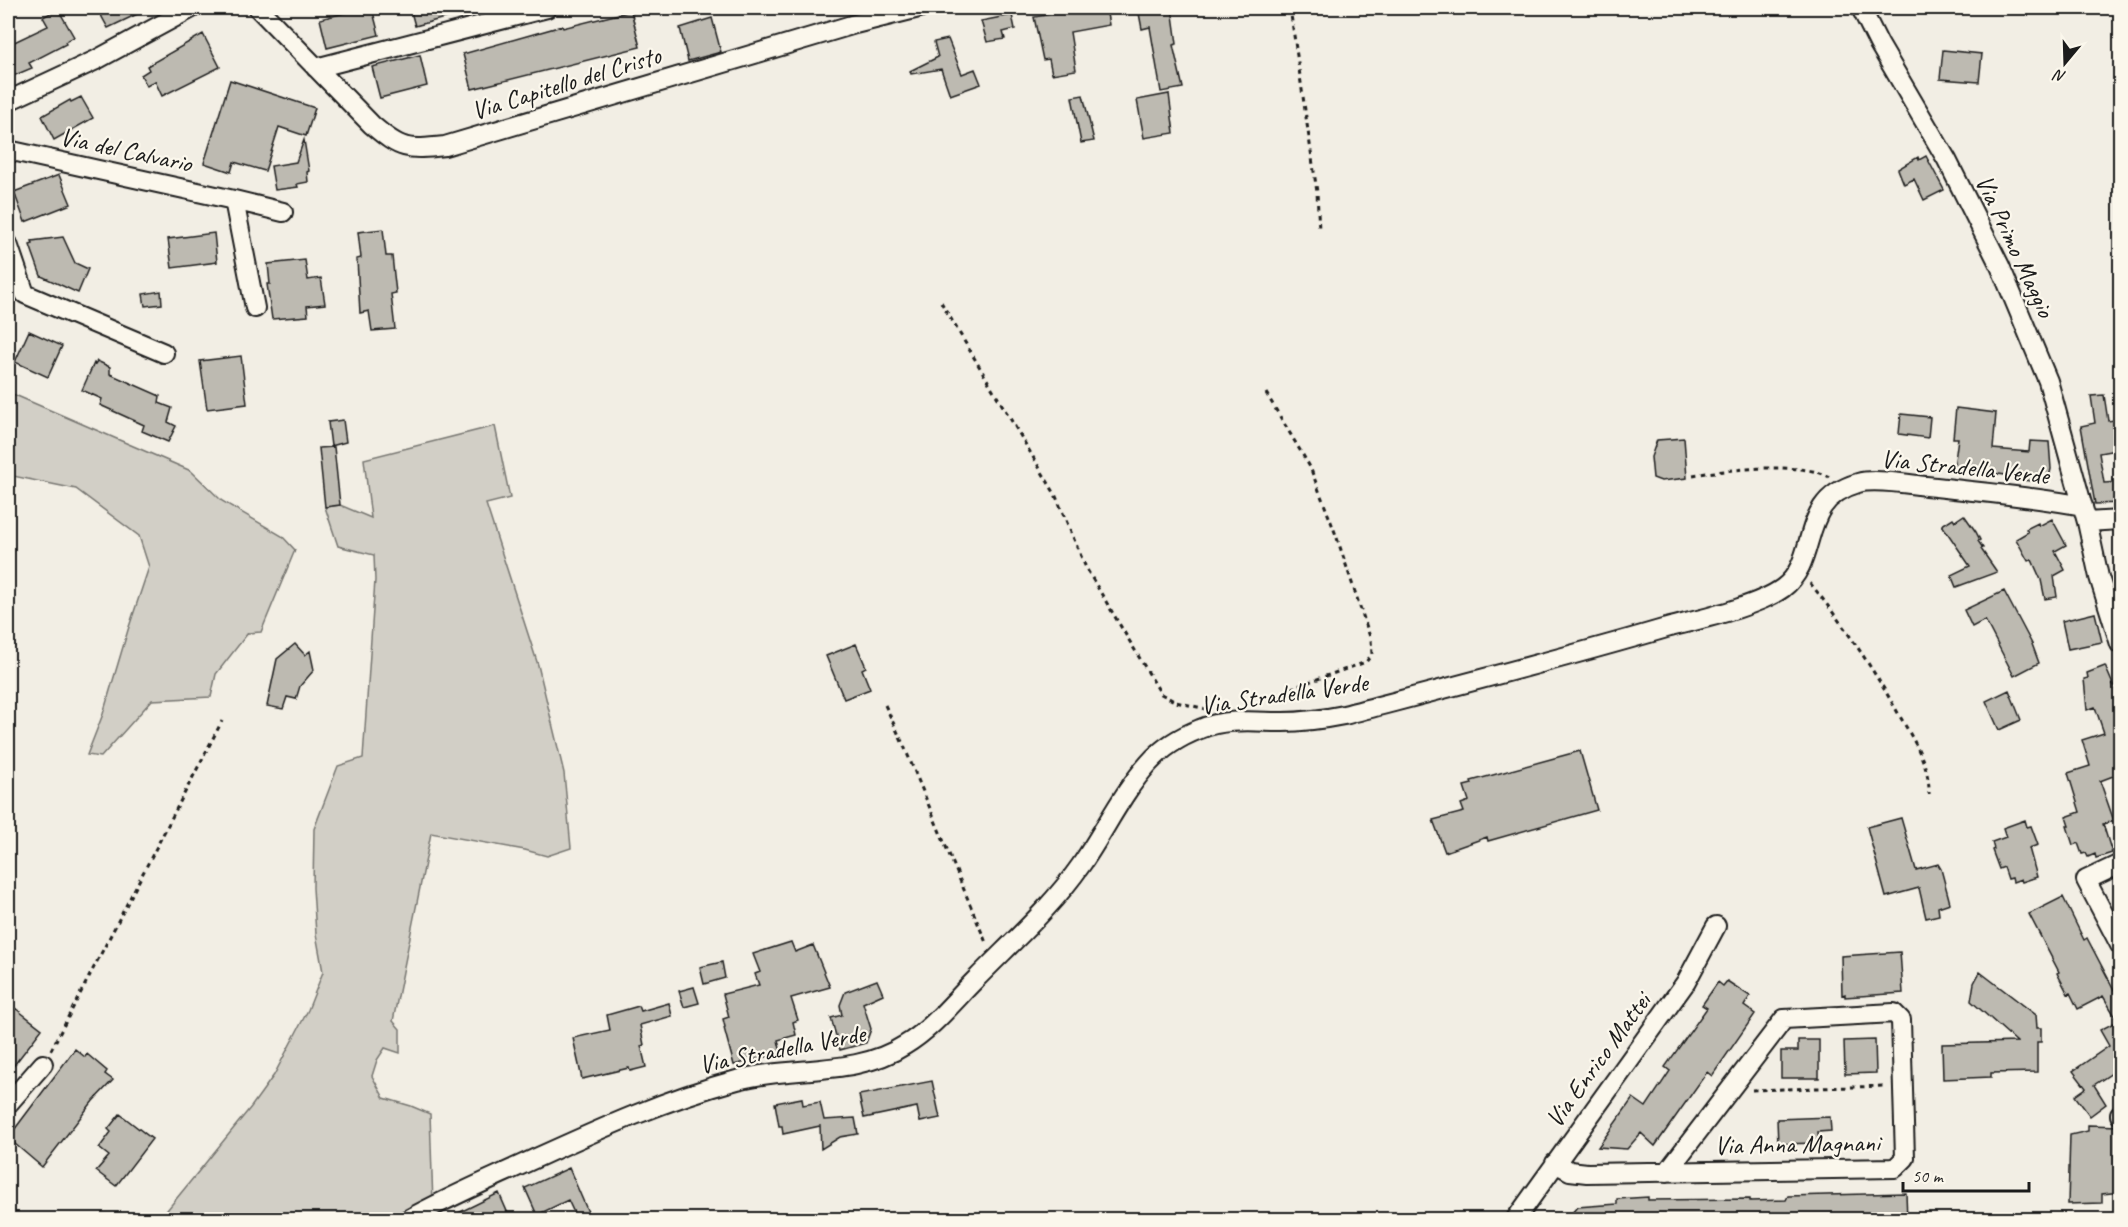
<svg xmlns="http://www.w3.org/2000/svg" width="2128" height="1227" font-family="Caveat,sans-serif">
<rect width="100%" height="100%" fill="#f2eee4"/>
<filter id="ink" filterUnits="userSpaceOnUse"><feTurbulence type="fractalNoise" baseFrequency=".0167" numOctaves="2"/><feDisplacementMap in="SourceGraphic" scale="12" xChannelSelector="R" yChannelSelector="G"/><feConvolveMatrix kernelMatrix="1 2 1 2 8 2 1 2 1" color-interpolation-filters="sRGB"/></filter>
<g filter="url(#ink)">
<!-- green -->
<path fill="#d2cfc6" stroke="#777671" stroke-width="1.5" d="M8 392 191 471 222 501 282 536 295 550 261 632 248 633 216 674 211 697 152 700 101 757 87 755 103 714 128 630 149 567 139 536 76 489 8 475Z
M495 426 510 498 486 504 538 665 564 773 571 848 547 856 525 850 431 833 393 1021 400 1029V1053L385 1048 377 1060 372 1076 384 1098 411 1106 430 1114 433 1205 407 1219 159 1220 251 1107 274 1075 308 1010 323 972 316 934 313 888 314 829 338 766 363 758 375 580 374 555 338 546 325 507 340 505 371 518 364 459Z"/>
<!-- building -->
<path fill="#bdbab1" stroke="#1c1c1c" stroke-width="1.5" d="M97 8H150L108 28Z
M365 8H372L379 35 327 48 320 19Z
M410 8H466L467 12 415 26Z
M1088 8H1106L1109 25 1070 32 1076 70 1052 74 1049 59 1043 60 1034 17Z
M1138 8H1172L1177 44 1173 45 1183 88 1161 92 1150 27 1142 29Z
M58 9 74 37 65 42 66 44 29 63 32 68 8 78V45L48 26 43 17Z
M631 11 640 47 472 89 463 54 562 26 563 28Z
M1012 15 1015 29 1003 32 1005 39 987 42 981 21Z
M712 18 721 52 688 61 680 28Z
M203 34 220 67 162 96 155 81 147 86 141 75 149 70 147 66Z
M948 39 962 74 975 69 981 84 950 95 941 69 911 74 910 71 938 57 934 42Z
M1943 50 1982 54 1979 82 1940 79Z
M420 55 427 86 380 98 372 67Z
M230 80 315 108 306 136 279 127 265 171 234 162 231 172 204 163Z
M1169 94 1174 133 1144 138 1137 100Z
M1083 95 1094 141 1081 143 1072 97Z
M81 97 93 118 54 140 42 116 70 100 71 102Z
M304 140 309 171 307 172 308 182 297 184 298 187 275 190 271 166 296 162Z
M1926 156 1944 190 1924 200 1914 179 1904 184 1898 169 1918 157 1919 160Z
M59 175 71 204 25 222 14 192Z
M383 229 386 256H392L394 275 396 293 391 294 395 329 372 331 369 311 360 313 357 259 361 258 358 232Z
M214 233 217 262 172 268 168 239Z
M63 237 75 263 88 269 78 293 41 276 30 245 33 244 32 241Z
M305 260 308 280 321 278 325 304 307 306 308 316 272 319 267 284H270L268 264Z
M161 291 162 304 145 306 143 294Z
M29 331 62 346 48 377 15 362Z
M241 356 247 404 207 409 200 361Z
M97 361 110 367V374L160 396 159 403 172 408 168 422 176 426 168 442 142 431 144 425 100 405 102 399 82 390 94 363 95 364Z
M2104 395 2108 421 2121 419V449L2099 453 2104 483 2121 482V503L2095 504 2081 426 2095 423 2091 396Z
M1956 408 1996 413 1993 449 2029 452 2030 441 2049 442 2051 469 2048 482 2020 480V477L1954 468 1958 438H1953Z
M1901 414 1930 417 1928 438 1899 434Z
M343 420 346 442 331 446 328 422Z
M1684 438 1687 478 1661 481 1653 478 1651 457 1657 440Z
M334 447 340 505 325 507 319 448Z
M1964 515 1976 532 1980 540 1978 541 1983 548 1981 549 1997 572 1956 587 1951 575 1970 566 1942 525 1953 518 1955 521Z
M2052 519 2066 545 2055 551 2065 570 2054 576 2057 597 2045 599 2041 580 2032 560 2028 561 2016 539 2028 532 2026 529 2038 523 2039 526Z
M2004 591 2032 644 2039 663 2014 676 1985 620 1972 627 1964 610Z
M2095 613 2102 642 2068 649 2062 621Z
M295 644 305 655 310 651 314 670 300 686 296 699 287 697 283 709 267 706 277 659Z
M856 644 866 667 862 669 870 689 844 699 826 656Z
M2105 666 2121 703V773L2100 781 2114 821 2103 824 2112 853 2096 858 2095 854 2088 857 2086 853 2082 854 2078 843 2073 845 2067 826H2069L2066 817 2080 812 2068 773 2090 766 2082 740 2104 733 2095 707 2087 710 2084 679 2088 678 2087 673Z
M2009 690 2021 720 1999 730 1986 701Z
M1580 751 1597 810 1488 841 1487 837 1445 852 1433 820 1464 812 1461 804 1469 801 1464 786 1472 784 1471 781Z
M1901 818 1916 870 1938 864 1941 869 1950 903 1938 907 1939 915 1926 918 1919 888 1886 897 1867 827Z
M2025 820 2027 827 2031 826 2038 845 2029 848 2037 877 2022 882 2021 879 2013 882 2012 878 2008 879 2004 867 1999 869 1992 850 1994 849 1992 842 2006 837 2003 828Z
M2063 897 2084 940 2087 938 2121 1003V1067L2094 1085 2106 1104 2090 1116 2075 1096 2086 1088 2073 1071 2109 1046 2100 1030 2118 1021 2103 996 2078 1009 2070 993 2068 994 2057 973 2059 972 2029 914Z
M791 942 795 952 813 945 830 987 791 998 798 1020 793 1022 796 1035 778 1040 781 1053 734 1065 724 1028 725 1027 723 1019 729 1017 723 994 759 985 755 974 760 972 753 954Z
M1900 952 1903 993 1845 997V994L1842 995 1841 956Z
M722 962 725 978 704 984 700 967Z
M1980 972 2036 1015 2037 1028H2041V1042H2037V1072L1991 1073V1077L1943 1079 1942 1044 2017 1042 1971 1001 1974 983Z
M877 980 883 994 863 1003 871 1029 866 1043 840 1050 831 1018 842 1015 840 1005 845 992Z
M1727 981 1750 996 1744 1006 1755 1014 1712 1076 1707 1072 1655 1146 1641 1133 1627 1149 1598 1147 1633 1098 1646 1107 1670 1071 1665 1067 1707 1008 1702 1005 1718 982 1723 986Z
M694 987 699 1003 684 1007 679 991Z
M669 1003 672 1016 640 1025 644 1045 641 1046 646 1067 630 1071 629 1068 582 1079 573 1038 610 1030 607 1015 639 1006 641 1011Z
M15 1008 42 1029 8 1073V1018Z
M1798 1040H1819V1078H1781V1051H1798Z
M1875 1040 1876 1073 1845 1074 1844 1041Z
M75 1049 85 1057 87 1054 107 1071 105 1074 113 1080 93 1101 42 1167 8 1138Z
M932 1081 940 1118 920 1122 917 1107 864 1118 859 1095Z
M802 1098 803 1105 820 1102 824 1120 855 1118 858 1134 840 1137 821 1149 820 1126 783 1134 782 1126H779L775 1103Z
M120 1114 152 1139 116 1186 96 1171 109 1156 99 1148 111 1132 108 1129Z
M1830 1117 1831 1131 1818 1132 1819 1143 1778 1144 1777 1119Z
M2088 1125 2119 1126 2121 1192 2102 1194V1203L2068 1204 2070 1135 2088 1131Z
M569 1168 588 1212 576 1217 568 1200 537 1215 525 1188Z
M499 1193 509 1216 501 1220H444Z
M1906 1193 1907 1220H1566L1577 1207 1617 1204V1199L1648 1197V1200L1750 1199V1201L1786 1200 1788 1196Z"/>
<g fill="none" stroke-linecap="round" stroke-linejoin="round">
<defs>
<path id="minor" d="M258 8 372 125C401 150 407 150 445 146L855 24 919 8
M1861 8 1879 44 1947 160 2000 266 2048 381 2087 522 2099 577 2120 644
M316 68 547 8
M8 101 96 60 192 8
M8 150 234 200 283 212
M234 200 255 308
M8 244 25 294 164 353
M2087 522 2120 520
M2120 864 2086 880 2120 945
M8 1104 43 1064
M2120 1114V1115
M1555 1163 1570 1171 1587 1173 1895 1168 1905 1158 1901 1020 1894 1013 1784 1019 1667 1172
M407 1220C448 1197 491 1179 534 1159 600 1129 666 1099 737 1080 791 1065 856 1077 905 1045 932 1029 953 1002 975 980 1011 943 1051 908 1081 865 1104 832 1122 793 1149 763 1162 748 1182 736 1200 729 1226 718 1255 722 1283 722 1304 722 1324 719 1344 715 1451 687 1557 660 1663 629 1696 620 1757 607 1783 588 1821 559 1796 501 1858 483 1874 478 1909 484 1926 486 1978 492 2031 496 2083 506
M1515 1220 1686 982 1716 926"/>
</defs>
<!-- minor casing -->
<use href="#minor" stroke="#1c1c1c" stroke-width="22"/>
<!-- path -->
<path stroke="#1c1c1c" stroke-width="3" stroke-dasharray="4.5 4.5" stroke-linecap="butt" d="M1290 8 1317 192 1319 231
M941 302 1055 494 1086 568 1161 694 1176 702 1206 709
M1266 393 1310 467 1336 535 1371 640 1372 654 1366 662 1286 690 1281 700V705
M1693 475C1724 470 1804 461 1829 477
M1810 583C1844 625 1872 667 1898 713 1913 739 1930 765 1929 794
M885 705 904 746 987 945
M51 1050 222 721
M1752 1090 1886 1086"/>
<!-- minor -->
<use href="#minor" stroke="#fbf7ec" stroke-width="18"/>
</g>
</g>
<g text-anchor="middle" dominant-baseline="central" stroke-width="4.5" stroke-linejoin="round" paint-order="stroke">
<!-- street labels -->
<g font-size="26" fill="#1c1c1c" stroke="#fbf7ec">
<text transform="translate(566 83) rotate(-17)">Via Capitello del Cristo</text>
<text transform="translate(126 150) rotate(12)">Via del Calvario</text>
<text transform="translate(2015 246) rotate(65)">Via Primo Maggio</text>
<text transform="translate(1965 467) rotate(6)">Via Stradella Verde</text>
<text transform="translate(1284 694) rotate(-8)">Via Stradella Verde</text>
<text transform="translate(782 1049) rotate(-11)">Via Stradella Verde</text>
<text transform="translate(1598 1060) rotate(-54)">Via Enrico Mattei</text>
<text transform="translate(1797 1144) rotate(-1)">Via Anna Magnani</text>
</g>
</g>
<!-- margin -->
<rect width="2128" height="1227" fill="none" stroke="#fbf7ec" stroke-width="30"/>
<rect x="15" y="15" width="2098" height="1197" fill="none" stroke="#1c1c1c" stroke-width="2" filter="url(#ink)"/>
<!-- north arrow -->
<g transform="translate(2065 63) rotate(199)" stroke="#fbf7ec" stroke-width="4.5" paint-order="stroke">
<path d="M0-4.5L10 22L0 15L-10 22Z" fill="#1c1c1c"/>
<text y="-9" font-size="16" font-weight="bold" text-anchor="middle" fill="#1c1c1c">N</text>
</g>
<!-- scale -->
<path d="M1903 1182v9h126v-9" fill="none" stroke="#1c1c1c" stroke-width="3"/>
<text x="1912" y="1182" font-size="18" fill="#1c1c1c" stroke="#fbf7ec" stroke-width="4.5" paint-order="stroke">50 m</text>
</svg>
